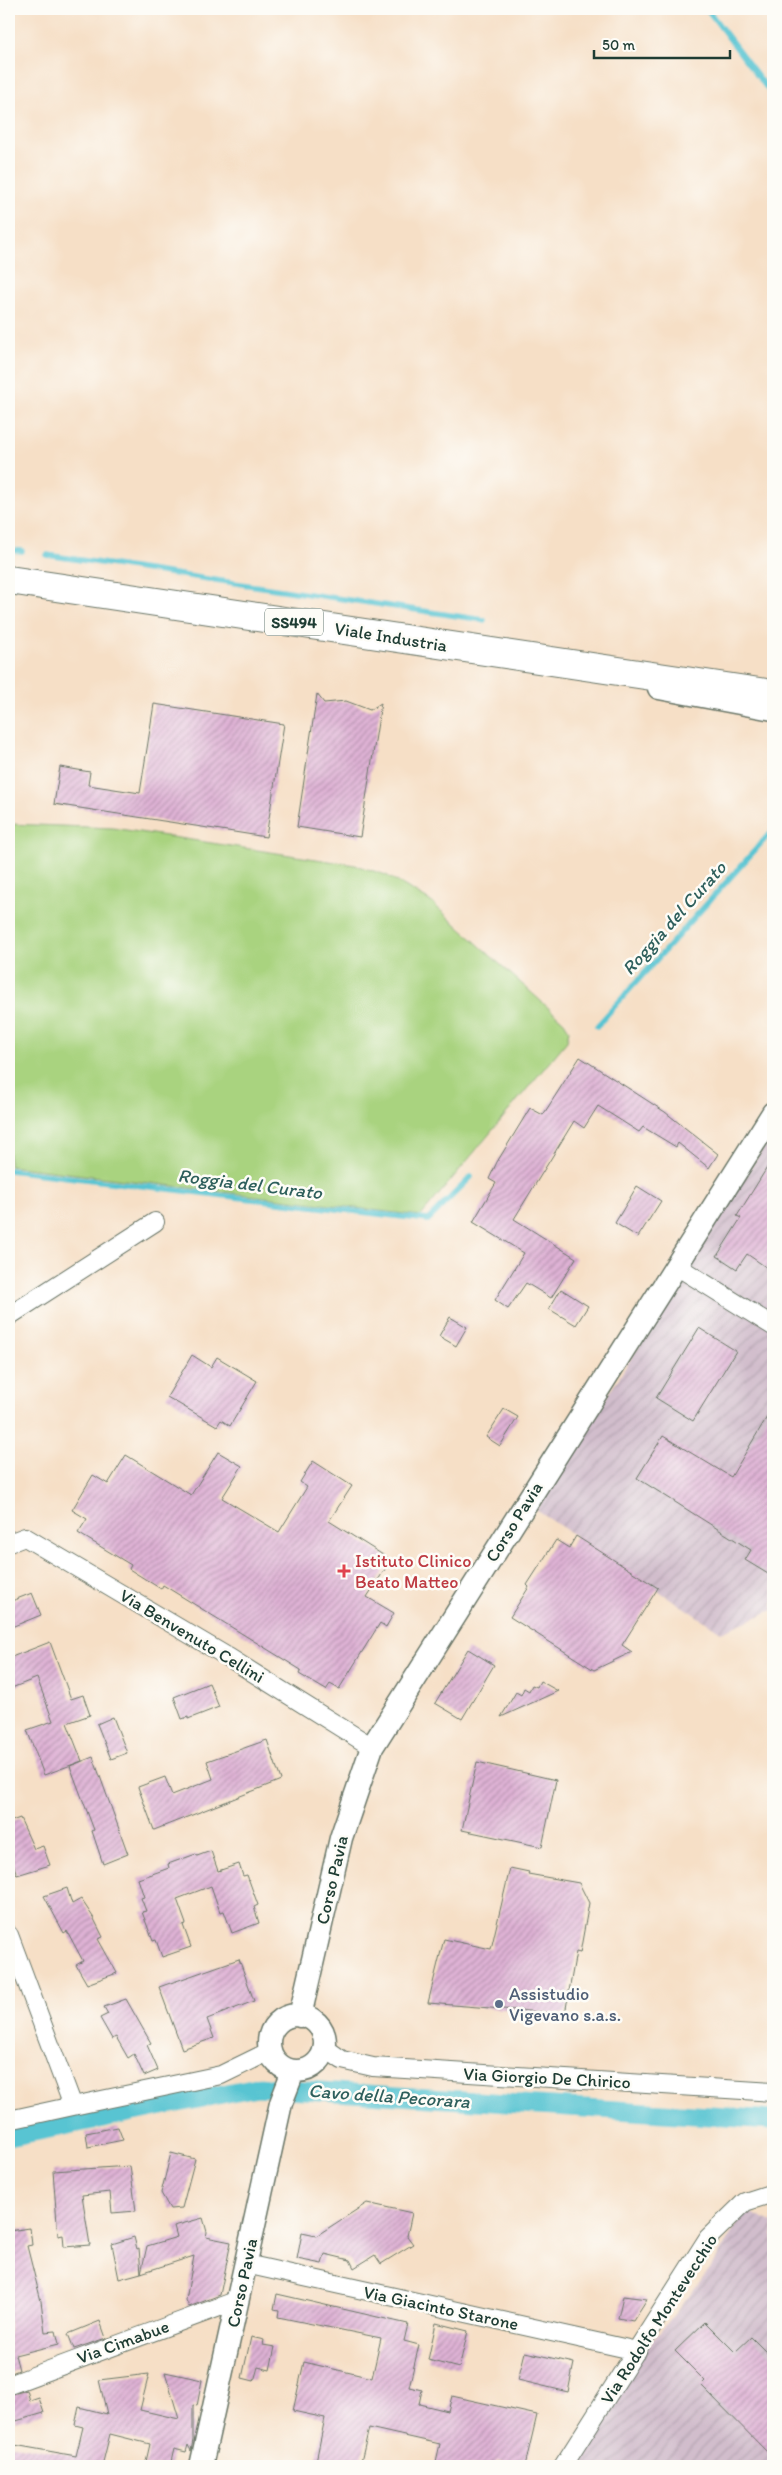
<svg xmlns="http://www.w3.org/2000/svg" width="782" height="2475" font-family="Itim,sans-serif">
<defs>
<pattern id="industrial-furrows" width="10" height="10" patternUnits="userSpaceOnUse" patternTransform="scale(1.25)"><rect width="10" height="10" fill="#d1bdcc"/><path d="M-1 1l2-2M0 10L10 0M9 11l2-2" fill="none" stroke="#b3a3b0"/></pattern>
<pattern id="building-hatch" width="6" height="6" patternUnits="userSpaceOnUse" patternTransform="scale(1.25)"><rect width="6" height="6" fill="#dfb2d5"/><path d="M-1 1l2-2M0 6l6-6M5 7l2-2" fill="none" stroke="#b492ae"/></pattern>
</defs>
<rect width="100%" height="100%" fill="#fdfcf7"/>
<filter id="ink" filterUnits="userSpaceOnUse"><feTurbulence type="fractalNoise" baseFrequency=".02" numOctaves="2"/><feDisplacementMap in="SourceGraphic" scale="10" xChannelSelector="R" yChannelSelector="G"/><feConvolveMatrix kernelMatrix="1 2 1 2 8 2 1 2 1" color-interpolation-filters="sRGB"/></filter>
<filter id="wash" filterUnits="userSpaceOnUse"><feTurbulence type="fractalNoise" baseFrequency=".0096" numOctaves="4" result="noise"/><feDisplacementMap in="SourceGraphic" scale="20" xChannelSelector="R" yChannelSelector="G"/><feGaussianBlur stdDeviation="1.12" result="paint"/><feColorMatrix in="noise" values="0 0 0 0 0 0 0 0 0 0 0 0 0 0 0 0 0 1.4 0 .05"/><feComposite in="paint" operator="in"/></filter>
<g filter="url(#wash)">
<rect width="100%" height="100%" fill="#f6dfc6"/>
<!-- industrial -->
<path fill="url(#industrial-furrows)" d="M773 1132V1610L721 1632 536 1510Z
M745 2210 772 2223 773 2221V2466H570L642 2355 713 2265Z"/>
<!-- green -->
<path fill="#a9d37f" stroke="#64885a" d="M9 824 113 828 355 865 386 875 430 901 564 1022 569 1030 567 1041 421 1216 9 1166Z"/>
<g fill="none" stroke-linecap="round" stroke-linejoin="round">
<!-- stream -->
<path stroke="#59c4d2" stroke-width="5.5" d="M707 9 773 96
M9 550 22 551
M47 555 484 620
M597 1026 773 830
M9 1170 428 1220 471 1177"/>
<!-- canal -->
<path stroke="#59c4d2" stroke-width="19" d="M9 2137 257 2087 773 2120"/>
</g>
<g id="blocks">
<!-- building -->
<path fill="url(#building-hatch)" d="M317 694 324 703 346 701 370 710 381 703 360 837 297 827Z
M154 704 284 724 266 837 54 804 60 767 90 772 88 785 140 793Z
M580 1057 665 1112 718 1154 709 1168 678 1143 676 1147 643 1127 639 1132 598 1106 584 1128 574 1121 514 1219 576 1258 551 1298 526 1283 508 1309 495 1300 524 1253 473 1222 496 1183 489 1179 497 1162 530 1108 543 1115Z
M773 1158V1272L747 1254 737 1269 717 1256 741 1218 737 1216Z
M637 1186 661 1201 638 1237 615 1223Z
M561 1289 588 1306 576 1325 549 1309Z
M450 1317 467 1327 456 1346 439 1336Z
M699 1328 736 1351 693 1421 656 1398Z
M192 1355 211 1367 217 1357 257 1381 230 1426 221 1420 217 1426 167 1397Z
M773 1407V1577L745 1560 751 1550 637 1478 663 1436 731 1477Z
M504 1409 518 1417 500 1446 486 1437Z
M218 1452 242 1466 222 1498 279 1532 307 1487 300 1482 313 1461 352 1486 329 1521 391 1560 367 1597 394 1613 386 1627 380 1623 339 1689 330 1684 326 1690 299 1674 301 1670 163 1585 161 1589 129 1569 131 1565 78 1533 87 1519 72 1510 93 1475 108 1484 126 1455 191 1495Z
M576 1536 658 1588 622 1645 632 1652 594 1670 510 1617 529 1587 527 1585 556 1540 569 1548Z
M32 1593 41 1615 9 1628V1602Z
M50 1642 71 1699 83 1695 90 1715 67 1723 82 1761 44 1775 27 1730 53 1721 37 1678 9 1689V1658Z
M468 1649 494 1665 462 1719 435 1703Z
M540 1681 558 1691 501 1717 516 1692 521 1695 524 1688 529 1691 532 1685 537 1687Z
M209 1683 219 1707 188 1719V1717L182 1719 174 1697Z
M113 1717 127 1753 111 1759 97 1724Z
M267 1740 281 1780 154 1830 138 1787 165 1777 172 1795 213 1779 207 1761Z
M93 1757 128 1854 103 1864 92 1831 94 1830 70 1766Z
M477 1762 556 1780 542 1847 462 1830Z
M20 1818 34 1849 43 1846 50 1865 17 1875 9 1852V1822Z
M211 1851 218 1871 239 1864 243 1876 247 1875 258 1905 254 1907 259 1923 232 1933 224 1911 220 1912 211 1886 177 1899 186 1924 183 1925 191 1947 162 1957 156 1940 153 1941 142 1912 146 1911 141 1898 144 1897 138 1879 169 1868 168 1864 196 1854 197 1856Z
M510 1868 529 1872 528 1874 579 1883 589 1903 580 1953 576 1952 565 2014 428 2003 444 1939 491 1949Z
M67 1888 72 1904 81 1899 93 1917 103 1937 98 1939 117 1973 87 1984 76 1965 83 1961 67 1931 64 1933 44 1896Z
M239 1959 254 2001 207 2019 214 2038 182 2049 159 1987Z
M126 1999 151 2043 147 2045 158 2070 144 2076 134 2054 128 2058 116 2037 112 2039 100 2018 108 2014 104 2007Z
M118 2127 123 2140 88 2147 86 2133Z
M171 2153 195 2159 182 2208 170 2209 161 2193Z
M130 2166 136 2211 112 2213 110 2192 82 2195 90 2245 64 2247 63 2235 58 2236 53 2171Z
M367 2203 412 2213 407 2236 413 2244 381 2264 375 2255 354 2268 350 2260 325 2254 322 2264 297 2259 302 2233 316 2236Z
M203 2218 207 2232 206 2237 231 2242 220 2295 189 2307 186 2300 194 2256 141 2273 147 2246 177 2237 174 2226Z
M30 2228 32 2245 27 2246 41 2301 45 2332 56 2331 59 2344 15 2355 19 2370 9 2374V2231Z
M134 2237 137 2249 139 2248 141 2273 119 2279 112 2244Z
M277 2294 408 2324 404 2341 419 2345 409 2387 422 2390 419 2404 448 2411 452 2396 537 2415 525 2466 498 2460 496 2466H435L440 2444 369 2428 360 2466H315L325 2418 293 2411 304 2362 372 2378 381 2338 278 2317 279 2310 274 2309Z
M623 2296 647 2299 633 2321 618 2318Z
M100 2321 106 2338 74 2349 68 2334Z
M705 2322 735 2352 751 2337 773 2359V2458L701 2385 705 2381 675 2351Z
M436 2323 468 2331 459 2368 428 2360Z
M251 2337 264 2340 263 2345 275 2347 270 2370 258 2367 254 2381 242 2378Z
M525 2352 574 2363 568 2392 518 2380Z
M165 2372 202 2380 197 2406 193 2405V2440L191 2451 188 2445 186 2452 174 2449 170 2466H145L150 2444 110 2434 102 2466H21L9 2464V2444L76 2456 83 2427 75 2425 79 2407 107 2414 99 2380 149 2374 140 2410 179 2419Z
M27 2390 30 2401 39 2398 44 2413 16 2421 9 2395Z"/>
</g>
</g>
<g filter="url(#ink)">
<use href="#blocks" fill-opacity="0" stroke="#6a7667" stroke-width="1"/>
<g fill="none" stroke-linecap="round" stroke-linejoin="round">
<defs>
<path id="minor" d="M675 1265 773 1326
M9 1316 155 1222
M9 1543 25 1537 228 1657 372 1747
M9 1935 73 2106 221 2075 270 2051
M325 2048 342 2060 373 2067 773 2092
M9 2120 73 2106
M246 2264 637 2351
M9 2385 238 2300
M563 2466 708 2238 745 2202 773 2193"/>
<path id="tertiary" d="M659 688 773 709
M269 2043a28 28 0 1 1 56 0a28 28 0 1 1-56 0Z
M300 2016 341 1838 372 1747 773 1113
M201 2466 281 2103 293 2072"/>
<path id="primary" d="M9 580 773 694"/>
</defs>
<!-- minor casing -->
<use href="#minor" stroke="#6a7667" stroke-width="20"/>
<!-- tertiary casing -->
<use href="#tertiary" stroke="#6a7667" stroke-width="25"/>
<!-- primary casing -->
<use href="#primary" stroke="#6a7667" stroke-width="30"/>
<!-- minor -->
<use href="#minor" stroke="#fff" stroke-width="18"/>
<!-- tertiary -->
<use href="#tertiary" stroke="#fff" stroke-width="22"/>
<!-- primary -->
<use href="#primary" stroke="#fff" stroke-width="28"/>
</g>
</g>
<!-- markers -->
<path fill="#e0444e" stroke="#fdfcf7" stroke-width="2" d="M341.5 1563.5h5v5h5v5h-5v5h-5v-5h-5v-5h5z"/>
<circle fill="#5c6f8a" stroke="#fdfcf7" stroke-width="2" cx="499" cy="2004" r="5"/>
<g text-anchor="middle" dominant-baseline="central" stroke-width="5" stroke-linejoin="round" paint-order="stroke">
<!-- shield labels -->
<rect fill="#fdfcf7" stroke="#62766e" stroke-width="1" x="265" y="608.5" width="58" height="27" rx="4"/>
<g font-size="16" font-weight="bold" fill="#1f3d34">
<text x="294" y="622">SS494</text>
</g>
<!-- street labels -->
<g font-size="18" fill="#1f3d34" stroke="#fdfcf7">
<text transform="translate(391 637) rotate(9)">Viale Industria</text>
<text transform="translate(514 1522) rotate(-58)">Corso Pavia</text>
<text transform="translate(192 1636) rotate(31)">Via Benvenuto Cellini</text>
<text transform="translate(332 1880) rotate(-77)">Corso Pavia</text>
<text transform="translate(547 2078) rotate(3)">Via Giorgio De Chirico</text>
<text transform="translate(242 2283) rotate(-78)">Corso Pavia</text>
<text transform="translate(441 2308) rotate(12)">Via Giacinto Starone</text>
<text transform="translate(659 2319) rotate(-57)">Via Rodolfo Montevecchio</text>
<text transform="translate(123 2342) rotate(-20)">Via Cimabue</text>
</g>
<!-- health labels -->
<g font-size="18" fill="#be3a42" stroke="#fdfcf7" text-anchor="start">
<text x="355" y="1561">Istituto Clinico<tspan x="355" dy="21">Beato Matteo</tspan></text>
</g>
<!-- service labels -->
<g font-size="18" fill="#4e5e75" stroke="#fdfcf7" text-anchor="start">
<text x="509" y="1994">Assistudio<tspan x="509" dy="21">Vigevano s.a.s.</tspan></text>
</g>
<!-- water labels -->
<g font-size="19" font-style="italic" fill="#2e5f5c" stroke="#fdfcf7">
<text transform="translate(674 918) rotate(-48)">Roggia del Curato</text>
<text transform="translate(250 1184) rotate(7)">Roggia del Curato</text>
<text transform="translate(389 2096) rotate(4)">Cavo della Pecorara</text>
</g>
</g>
<!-- margin -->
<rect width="782" height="2475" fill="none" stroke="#fdfcf7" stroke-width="30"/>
<!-- scale -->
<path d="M594 50v8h136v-8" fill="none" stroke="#1f3d34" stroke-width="2.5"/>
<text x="602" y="50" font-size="15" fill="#1f3d34" stroke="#fdfcf7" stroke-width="4" paint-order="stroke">50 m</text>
</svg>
